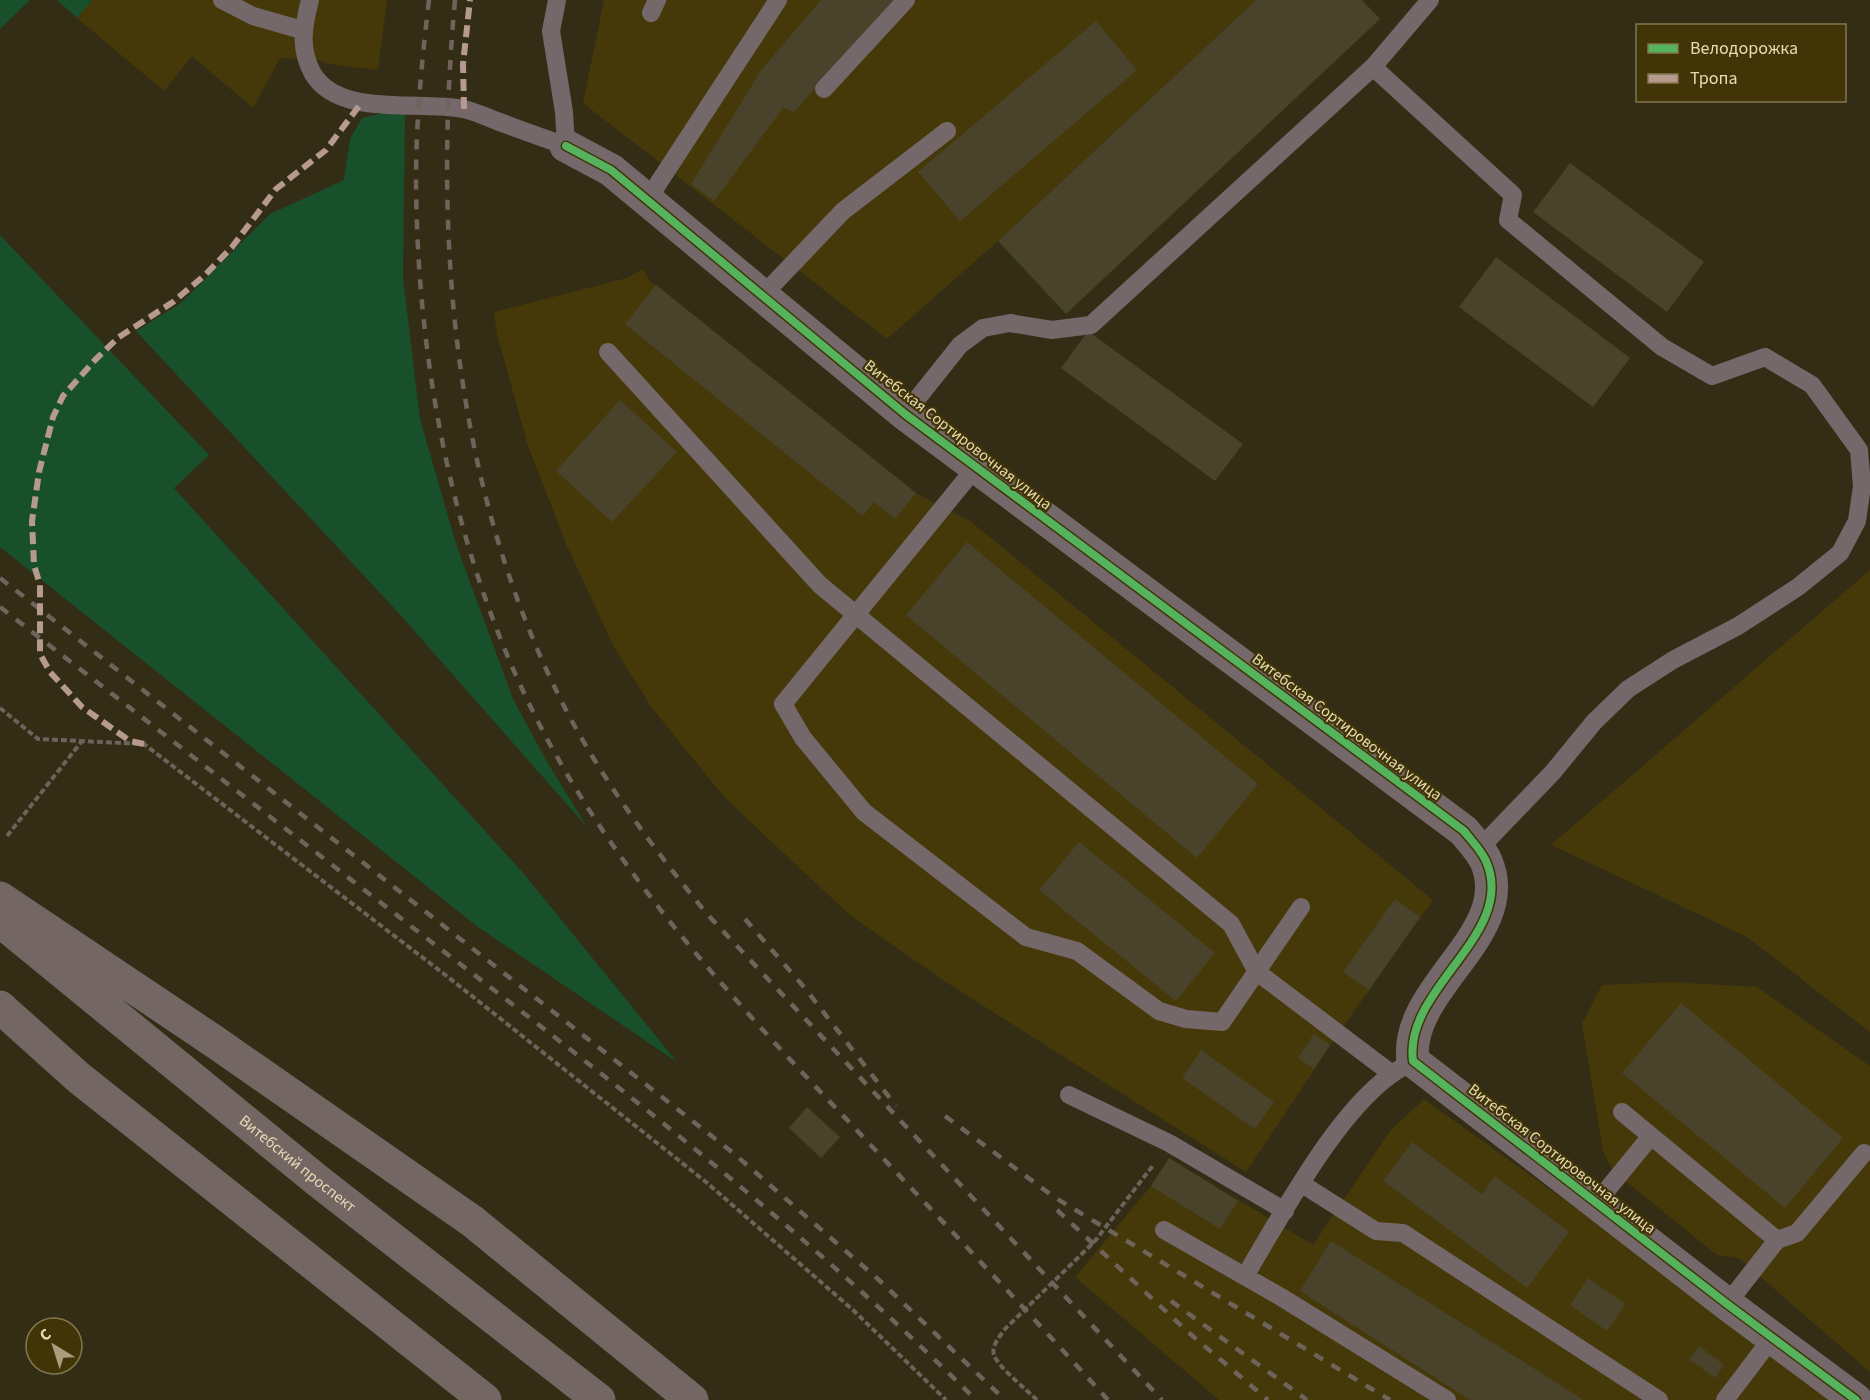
<svg xmlns="http://www.w3.org/2000/svg" width="1870" height="1400" font-family="'Source Sans 3',sans-serif">
<rect width="100%" height="100%" fill="#342d15"/>
<!-- built -->
<path fill="#453909" d="M92 0H387L378 70 329 64 319 60 280 58 253 108 192 56 164 91 77 18Z
M604 0H1256L998 241 887 339 583 103Z
M643 269 652 284 656 285 916 493 970 521 1433 900 1338 1034 1246 1172 949 984 851 916 725 798 652 708 614 647 567 546 528 446 497 334 494 312 627 278Z
M1870 570V1032L1747 937 1551 845Z
M1672 982 1757 987 1870 1066V1372L1739 1258 1717 1255 1613 1171 1603 1151 1582 1024 1602 985Z
M1424 1099 1587 1216 1829 1400H1219L1075 1277 1151 1186 1169 1158 1313 1245 1390 1131Z"/>
<!-- green -->
<path fill="#18502b" d="M0 0H30L0 29Z
M57 0H92L77 18Z
M387 112 405 114 403 278 420 419 456 544 513 699 546 760 587 827 395 609 136 331 181 303 270 214 344 180 350 139 362 118Z
M0 235 209 455 174 488 524 874 677 1062 478 927 0 547Z"/>
<!-- building -->
<path fill="#49432b" d="M821 0H894L794 112 783 108 714 201 691 184 762 69Z
M1256 0H1362L1380 19 1066 314 998 241Z
M1096 21 1137 70 960 221 918 172Z
M1570 163 1704 262 1667 312 1533 212Z
M1496 257 1630 358 1593 407 1459 307Z
M656 285 916 493 895 519 874 502 863 516 625 324Z
M1088 331 1243 444 1215 481 1061 368Z
M620 400 677 452 612 522 556 471Z
M967 542 1258 784 1197 858 906 615Z
M1079 842 1215 953 1176 1001 1039 890Z
M1395 899 1420 917 1369 990 1343 972Z
M1681 1003 1843 1138 1785 1208 1622 1073Z
M1314 1034 1330 1045 1314 1069 1298 1058Z
M1201 1050 1274 1102 1255 1129 1182 1078Z
M807 1107 840 1137 821 1158 789 1128Z
M1412 1142 1482 1194 1495 1176 1569 1232 1527 1288 1383 1181Z
M1169 1158 1238 1201 1220 1229 1151 1186Z
M1331 1241 1584 1400H1470L1300 1291Z
M1588 1278 1625 1304 1607 1331 1570 1305Z
M1699 1346 1724 1365 1715 1378 1689 1359Z"/>
<g fill="none" stroke-linecap="round" stroke-linejoin="round">
<!-- path -->
<path stroke="#6c635b" stroke-width="4" stroke-dasharray="6 3" stroke-linecap="butt" d="M0 708 38 739 144 744 448 977 706 1182 853 1310 946 1400
M7 836 82 741
M1037 1400C1027 1390 998 1367 994 1355 991 1346 1000 1336 1005 1329L1095 1241 1154 1164"/>
<!-- service -->
<path stroke="#75686a" stroke-width="18" d="M222 0 253 16 302 30
M310 0C303 27 299 49 313 74 340 118 419 100 463 109 474 111 486 117 497 121 520 130 543 138 566 146L564 112 551 31 557 0
M651 13 657 0
M1373 67 1513 195 1508 220 1662 347 1712 376 1765 357 1812 385 1859 450 1862 486 1857 521 1840 553 1798 587 1738 626 1673 660 1628 689 1594 722 1553 772 1478 850
M824 89 906 0
M648 199 778 0
M762 296 843 211 947 131
M608 352 820 585 1231 924 1257 972 1392 1074
M905 414 960 345 983 328 1010 323 1052 330 1091 325 1373 67 1430 0
M976 467 783 704 803 738 864 812 1026 937 1077 951 1159 1011 1186 1019 1222 1022 1301 907
M1069 1095 1169 1143 1285 1211
M1622 1112 1777 1240
M1302 1184 1376 1231 1403 1233 1659 1400
M1597 1202 1651 1136
M1164 1230 1281 1297 1447 1400
M1245 1276C1282 1215 1340 1104 1401 1068
M1727 1304 1777 1240 1797 1233 1864 1153
M1725 1400 1772 1338"/>
<!-- minor -->
<path stroke="#75686a" stroke-width="33" d="M566 146 611 170 905 414 1464 831C1471 840 1481 850 1486 861 1518 934 1403 988 1413 1061L1727 1304 1856 1400"/>
<!-- primary -->
<g stroke="#746663" stroke-width="33">
<path d="M0 898 215 1042 472 1221 692 1400"/>
<path id="s1" d="M0 921 318 1181 599 1400"/>
<path d="M0 1007 79 1078 485 1400"/>
</g>
<!-- rail -->
<path stroke="#6e645c" stroke-width="4.5" stroke-dasharray="10 10" stroke-linecap="butt" d="M429 0C422 59 416 120 416 180 417 381 461 594 564 769 641 901 746 1014 851 1124 937 1216 1024 1307 1108 1400
M455 0C433 241 453 490 565 708 604 783 654 849 707 914L1162 1400
M0 578 732 1152 879 1280 1005 1400
M0 607C142 717 283 827 425 937 615 1083 805 1230 976 1400
M745 919 804 987 896 1106
M945 1116 1054 1197 1390 1400
M1057 1210 1188 1332 1268 1400
M1171 1301 1307 1400"/>
<!-- quiet -->
<path stroke="#b69a8f" stroke-width="6" stroke-dasharray="12 6" stroke-linecap="butt" d="M464 109 463 64 470 0
M144 744 130 741 82 707 50 672 40 654V585L34 565 32 521 39 472 53 417 63 396 96 359 119 337 173 302 205 275 232 247 276 189 326 150 362 102"/>
<defs>
<path id="cycleway" d="M566 146 611 170 905 414 1464 831C1471 840 1481 850 1486 861 1518 934 1403 988 1413 1061L1727 1304 1856 1400"/>
</defs>
<!-- cycleway casing -->
<use href="#cycleway" stroke="#413508" stroke-width="11"/>
<!-- cycleway -->
<use href="#cycleway" stroke="#56b35d" stroke-width="8"/>
</g>
<g text-anchor="middle" dominant-baseline="central" stroke-width="4.5" stroke-linejoin="round" paint-order="stroke">
<!-- street labels -->
<g font-size="16" fill="#e6dab4" stroke="#413508">
<text transform="translate(958 435) rotate(38)">Витебская Сортировочная улица</text>
<text transform="translate(1347 727) rotate(37)">Витебская Сортировочная улица</text>
<text transform="translate(1562 1159) rotate(38)">Витебская Сортировочная улица</text>
<text stroke="none"><textPath href="#s1" startOffset="384">Витебский проспект</textPath></text>
</g>
</g>
<!-- legend -->
<rect x="1636" y="24" width="210" height="78" fill="#413508" stroke="#83774d" stroke-width="1.5"/>
<rect x="1648" y="44" width="30" height="9" fill="#56b35d" stroke="#83774d" stroke-width="1.5"/>
<text x="1690" y="54" font-size="18" fill="#e6dab4">Велодорожка</text>
<rect x="1648" y="74" width="30" height="9" fill="#b69a8f" stroke="#83774d" stroke-width="1.5"/>
<text x="1690" y="84" font-size="18" fill="#e6dab4">Тропа</text>
<!-- north arrow -->
<g transform="translate(54 1346) rotate(322)"><circle r="28" fill="#413508" stroke="#83774d" stroke-width="1.5"/>
<path d="M0-4.5L10 22L0 15L-10 22Z" fill="#a89d7c"/>
<text y="-9" font-size="16" font-weight="bold" text-anchor="middle" fill="#e6dab4">С</text>
</g>
</svg>
